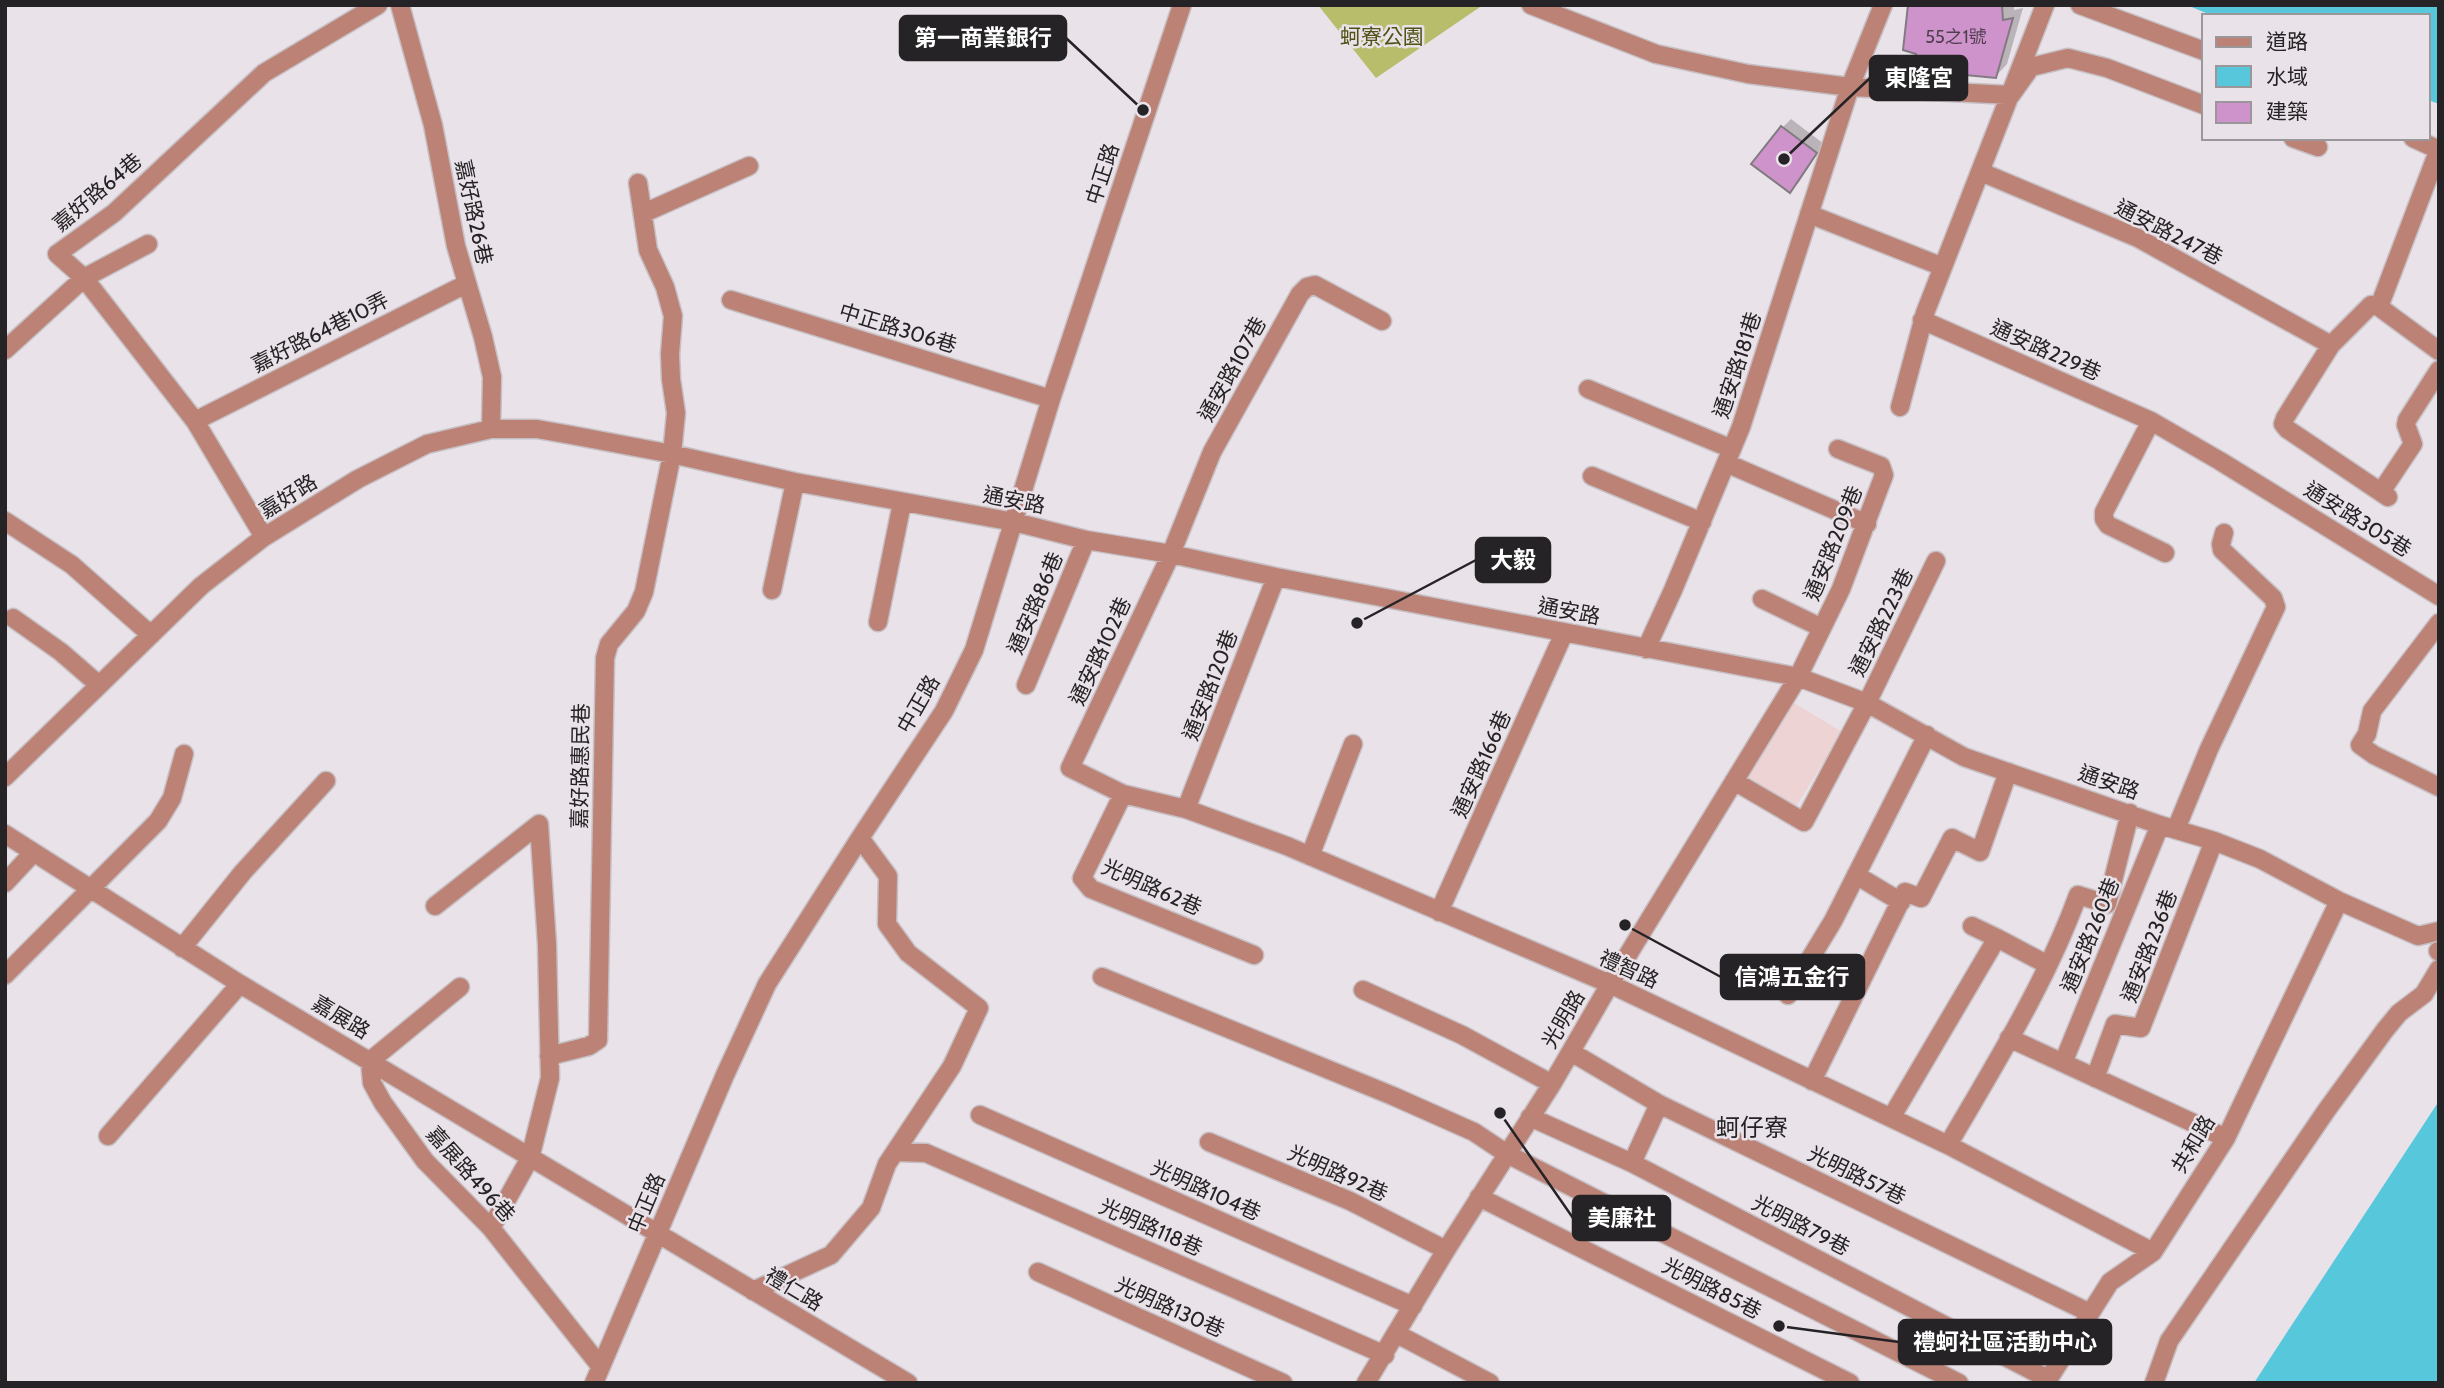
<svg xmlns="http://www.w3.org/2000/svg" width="2444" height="1388" font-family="Cabin,'Noto Sans TC',sans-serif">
<rect width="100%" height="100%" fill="#e9e2e8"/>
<!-- commercial -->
<path fill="#eed3d4" d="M1794 703 1842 732 1794 810 1747 780Z"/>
<!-- green -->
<path fill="#b8bd6c" d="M1318 5H1483L1376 78Z"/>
<!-- water -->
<path fill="#57c7dc" d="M2187 5H2439V104L2428 100V16H2213Z
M2439 1101V1383H2254L2280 1343Z"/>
<!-- shadow -->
<path fill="#0003" d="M1910 5H2014V10L2023 8 2007 64 1996 76Z
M1791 119 1824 144 1799 182 1790 191 1782 128Z"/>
<!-- building -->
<path fill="#cf93cc" stroke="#817a80" stroke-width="2" d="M1908 5H2002L2003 20 2013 18 1996 78 1913 70 1916 54 1903 50Z
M1781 126 1817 153 1790 193 1751 164Z"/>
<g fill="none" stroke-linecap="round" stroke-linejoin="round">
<defs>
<path id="minor" d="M400 5 433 125 456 246 483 337 492 377 491 429
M1531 5 1656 54 1748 74 1850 87 2011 95 2031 67 2068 58 2107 68 2204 105
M2080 5 2204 51
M2293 138 2318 147
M2413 138 2439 150
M1981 172 2138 238 2331 345
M644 213 749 166
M1809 214 1943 267
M731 300 1051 399
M2379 307 2439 149
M1922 320 2151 421 2220 461 2439 596
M1382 321 1315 285 1307 287 1300 294 1212 452 1171 554 1070 768 1123 794 1186 809 1287 846 1610 984 1948 1145 2153 1252
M5 350 84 278 148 244
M1588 389 1732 449
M1900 407 1925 313 2045 5
M195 421 466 284
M2151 421 2104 512V519L2108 525 2165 553
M1726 463 1867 524
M1592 476 1702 522
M2381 492 2413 444 2406 425 2407 420 2439 370
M2388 497 2287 429 2283 424 2285 418 2331 345 2371 305 2379 307 2439 351
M5 521 72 565 151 635
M264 537 195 421 84 278 57 254 114 213 264 73 378 5
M772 590 795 482
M1762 599 1822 628
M13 618 61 652 99 685
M878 622 902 503
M2439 623 2372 711 2367 734 2360 745 2374 755 2439 787
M1646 649 1673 590 1741 427 1850 87 1883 5
M1026 685 1086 540
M5 777 201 586 264 537 358 479 427 444 491 429H537L571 435 672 454 795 482 1014 522 1086 540 1171 554 1276 577 1798 677 1867 703 1964 757 2160 825 2214 841 2260 859 2339 901 2418 936 2439 931
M1734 781 1804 822 1867 703 1936 561
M1123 794 1082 878 1091 889 1254 955
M1186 809 1276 577
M2176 829 2209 749 2276 607 2273 598 2222 550 2221 544 2224 533
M5 834 240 984 908 1383
M1310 856 1353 744
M1856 875 1901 902
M5 883 33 853
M435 906 539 824
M1439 912 1564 633
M1972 926 1997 938
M182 948 243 872 326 781
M2438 951 2439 952
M5 975 158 821 172 798 184 754
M1102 977 1393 1096 1474 1132 1507 1154 1959 1383
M460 987 370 1061 372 1083 383 1103 425 1161 491 1228 601 1367
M1363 990 1462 1035 1552 1084
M1788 995 1833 921 1927 735
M2009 1038 2226 1138
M1571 1052 1659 1104 2090 1313
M549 1056 589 1046 598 1040 605 658 609 644 636 611 644 592 672 454 676 413 671 379 670 354 673 316 665 287 648 250 638 183
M2063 1063 2160 825
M2095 1078 2115 1024 2141 1028 2214 841
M1812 1081 1905 892 1921 898 1952 838 1980 852 2008 772
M980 1115 1413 1306
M1530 1117 1632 1163 2048 1379
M1891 1118 1997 938 2048 965
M108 1136 240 984
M1209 1142 1350 1201 1446 1250
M1948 1145C1995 1064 2046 983 2078 895L2107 904 2130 813
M896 1152 926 1153 1385 1355
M1632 1163 1659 1104
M1479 1197 1850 1383
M491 1228 530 1158 550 1078 547 944 539 824
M1038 1272 1283 1383
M753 1291 831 1255 871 1208 887 1164 952 1066 979 1008 908 953 887 924 888 876 860 838
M1397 1334 1490 1383
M594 1383 725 1075 767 984 860 838 944 711 974 650 1051 399 1182 5
M1366 1383 1446 1250 1552 1084 1610 984 1798 677 1841 589 1884 475 1881 466 1838 449
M2046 1383 2110 1282 2153 1252 2226 1138 2339 901
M2154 1383 2169 1341 2326 1111 2385 1030 2399 1013 2424 994 2439 969"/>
</defs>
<!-- minor casing -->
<use href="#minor" stroke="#c6c0c5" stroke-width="21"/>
<!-- minor -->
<use href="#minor" stroke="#bc8276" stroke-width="18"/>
</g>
<g text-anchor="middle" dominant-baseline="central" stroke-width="5" stroke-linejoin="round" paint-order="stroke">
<!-- number labels -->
<g font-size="18" fill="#503f4f">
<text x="1956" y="37">55之1號</text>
</g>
<!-- park labels -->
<g font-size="21" fill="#505216" stroke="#e9e2e8">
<text x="1382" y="36">蚵寮公園</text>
</g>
<!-- street labels -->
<g font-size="21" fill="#252325" stroke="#e9e2e8">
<text transform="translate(1102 174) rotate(-72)">中正路</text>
<text transform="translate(97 192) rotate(-40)">嘉好路64巷</text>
<text transform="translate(474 212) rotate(78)">嘉好路26巷</text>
<text transform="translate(2169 232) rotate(27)">通安路247巷</text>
<text transform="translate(898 328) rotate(17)">中正路306巷</text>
<text transform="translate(320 332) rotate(-27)">嘉好路64巷10弄</text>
<text transform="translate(2046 350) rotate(24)">通安路229巷</text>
<text transform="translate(1737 365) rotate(-72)">通安路181巷</text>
<text transform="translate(1232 369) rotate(-61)">通安路107巷</text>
<text transform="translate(288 496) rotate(-32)">嘉好路</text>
<text transform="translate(1014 500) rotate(11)">通安路</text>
<text transform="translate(2358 519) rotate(32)">通安路305巷</text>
<text transform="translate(1833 543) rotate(-68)">通安路209巷</text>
<text transform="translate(1035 603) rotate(-67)">通安路86巷</text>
<text transform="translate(1569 611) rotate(11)">通安路</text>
<text transform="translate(1881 622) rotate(-64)">通安路223巷</text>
<text transform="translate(1100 651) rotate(-65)">通安路102巷</text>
<text transform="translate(1210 685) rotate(-69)">通安路120巷</text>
<text transform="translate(918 704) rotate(-60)">中正路</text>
<text transform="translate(1481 764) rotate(-66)">通安路166巷</text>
<text transform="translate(580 766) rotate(-89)">嘉好路惠民巷</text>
<text transform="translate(2109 782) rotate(19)">通安路</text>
<text transform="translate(1152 887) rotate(24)">光明路62巷</text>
<text transform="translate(2090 935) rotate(-68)">通安路260巷</text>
<text transform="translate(2149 946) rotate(-69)">通安路236巷</text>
<text transform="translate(1629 969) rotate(24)">禮智路</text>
<text transform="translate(341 1017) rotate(31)">嘉展路</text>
<text transform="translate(1563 1019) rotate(-60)">光明路</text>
<text transform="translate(2193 1144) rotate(-59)">共和路</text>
<text transform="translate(1338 1173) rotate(24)">光明路92巷</text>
<text transform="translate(471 1174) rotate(48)">嘉展路496巷</text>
<text transform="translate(1857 1175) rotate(26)">光明路57巷</text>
<text transform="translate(1206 1190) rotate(24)">光明路104巷</text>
<text transform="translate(646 1203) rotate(-67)">中正路</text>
<text transform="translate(1801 1225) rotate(27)">光明路79巷</text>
<text transform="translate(1151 1227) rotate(24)">光明路118巷</text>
<text transform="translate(1712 1288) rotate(27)">光明路85巷</text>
<text transform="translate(794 1289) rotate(31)">禮仁路</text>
<text transform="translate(1170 1307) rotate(24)">光明路130巷</text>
</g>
<!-- quarter labels -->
<g font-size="24" fill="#252325" stroke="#e9e2e8">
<text x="1752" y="1127">蚵仔寮</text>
</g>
</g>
<!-- callouts -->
<path fill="none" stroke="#252325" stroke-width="2.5" d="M1143 110L1066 38M1784 159L1870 78M1357 623L1476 560M1625 925L1721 977M1500 1113L1573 1218M1779 1326L1899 1342"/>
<g fill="#252325" stroke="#e9e2e8" stroke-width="2.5">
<circle cx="1143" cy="110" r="7"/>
<circle cx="1784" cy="159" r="7"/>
<circle cx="1357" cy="623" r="7"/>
<circle cx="1625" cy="925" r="7"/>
<circle cx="1500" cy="1113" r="7"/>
<circle cx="1779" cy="1326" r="7"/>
</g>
<g fill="#252325" stroke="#252325" stroke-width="2.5">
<rect x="900" y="16" width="166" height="44" rx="7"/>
<rect x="1870" y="56" width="97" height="44" rx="7"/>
<rect x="1476" y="538" width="74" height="44" rx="7"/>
<rect x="1721" y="955" width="143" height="44" rx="7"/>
<rect x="1573" y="1196" width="97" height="44" rx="7"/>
<rect x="1899" y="1320" width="212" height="44" rx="7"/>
</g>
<g font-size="23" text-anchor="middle" font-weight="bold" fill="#fff">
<text x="983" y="46">第一商業銀行</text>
<text x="1919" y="86">東隆宮</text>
<text x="1513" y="568">大毅</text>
<text x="1792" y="985">信鴻五金行</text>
<text x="1622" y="1226">美廉社</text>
<text x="2005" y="1350">禮蚵社區活動中心</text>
</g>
<!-- border -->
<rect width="2444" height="1388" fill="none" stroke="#252325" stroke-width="14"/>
<!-- legend -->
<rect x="2202" y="14" width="228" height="126" fill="#e9e2e8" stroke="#9b969a" stroke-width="2"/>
<rect x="2216" y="37" width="35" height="10" fill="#bc8276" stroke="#9b969a" stroke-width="2"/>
<text x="2266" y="49" font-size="21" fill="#252325">道路</text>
<rect x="2216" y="66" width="35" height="21" fill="#57c7dc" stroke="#9b969a" stroke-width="2"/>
<text x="2266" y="84" font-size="21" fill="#252325">水域</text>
<rect x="2216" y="102" width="35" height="21" fill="#cf93cc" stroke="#9b969a" stroke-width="2"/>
<text x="2266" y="119" font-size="21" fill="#252325">建築</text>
</svg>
